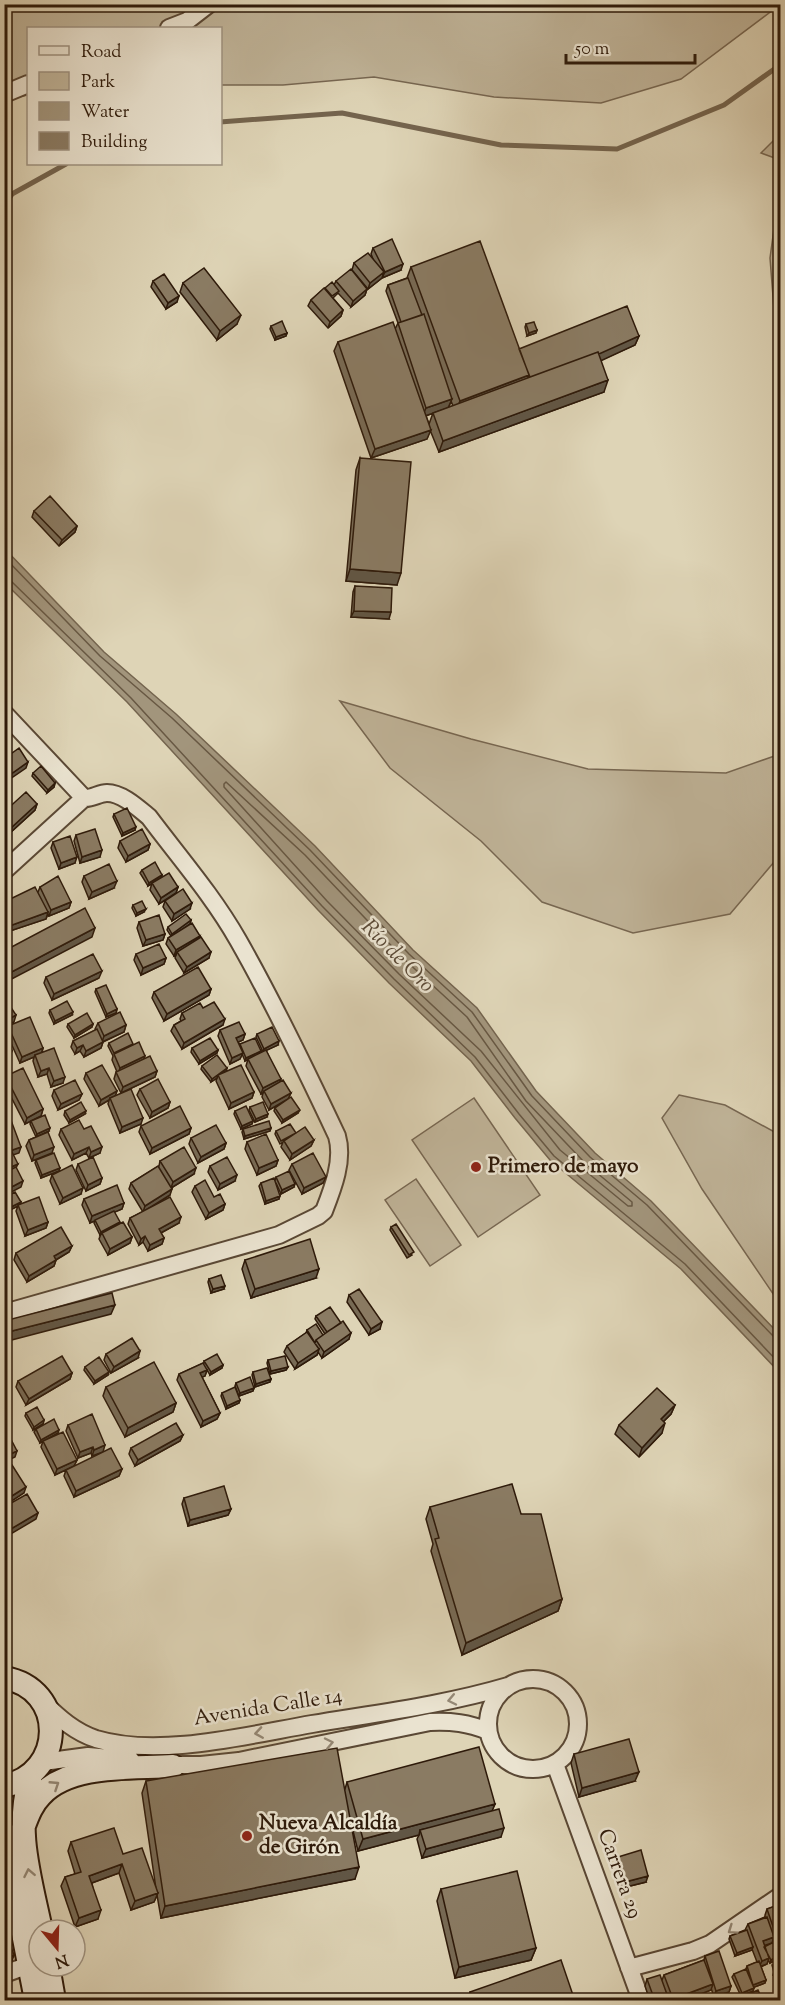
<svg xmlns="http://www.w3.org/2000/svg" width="785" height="2005" font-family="'Sorts Mill Goudy',serif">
<rect width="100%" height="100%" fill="#ded4b6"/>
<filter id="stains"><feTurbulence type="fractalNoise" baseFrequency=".00333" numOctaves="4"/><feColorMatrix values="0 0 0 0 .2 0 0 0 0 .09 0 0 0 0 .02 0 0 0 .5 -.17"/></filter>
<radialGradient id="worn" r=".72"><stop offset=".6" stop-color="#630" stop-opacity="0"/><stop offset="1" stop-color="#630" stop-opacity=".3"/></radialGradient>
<!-- green -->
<path fill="#c0b499" stroke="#776752" stroke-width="1.5" d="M4 5H777L773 10 681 79 601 103 494 97 374 77 283 85H221L220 28H28V95L5 100Z
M780 134V160L761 153Z
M780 185V386L770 258Z
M340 701 471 739 588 769 726 773 780 754V855L730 914 633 933 542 902 481 841 390 768Z
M679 1095 725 1105 780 1135V1304L702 1189 662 1118Z
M474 1098 540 1195 478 1237 412 1140Z
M416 1179 461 1245 430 1266 385 1200Z"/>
<!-- water -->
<path fill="#a2957c" stroke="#74644e" stroke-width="1.5" d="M4 548 104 652 176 714 315 846 413 950 477 1008 536 1091 595 1153 651 1201 780 1335V1373L681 1269 550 1160 515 1118 471 1061 389 983 318 910 127 702 10 588 5 582Z"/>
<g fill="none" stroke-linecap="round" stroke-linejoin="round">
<!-- shore -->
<path stroke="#685843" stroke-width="1.5" d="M4 557 100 656 172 718 310 850 409 954 472 1012 532 1096 590 1157 647 1205 774 1337 780 1339
M4 579 11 581 131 698 322 906 394 979 475 1057 519 1114 554 1156 685 1264 780 1364
M226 782 305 855 404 959 467 1017 526 1101 585 1163 632 1202V1206H628L560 1150 481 1051 399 974 327 901 224 787V784Z"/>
<!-- stream -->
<path stroke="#74644e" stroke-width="5" d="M220 122 342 113 501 145 617 149 724 105 780 65
M4 206 12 194 66 164"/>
<defs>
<path id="minor" d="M169 28 187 21 209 4
M4 94 28 84
M4 713 84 798
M4 871 84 798
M4 1313 279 1235 318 1216 324 1211C333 1188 344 1160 337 1136 306 1070 274 1003 238 940 213 896 179 857 149 817 138 808 122 793 107 793 99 793 92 799 84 798
M488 1724a45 45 0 1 1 90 0a45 45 0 1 1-90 0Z
M44 1703C59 1718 75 1732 96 1739 159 1758 248 1735 312 1724 378 1713 444 1705 508 1686
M43 1762 88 1756 131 1760
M555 1764 641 2000
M163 1765H201L239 1761 430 1722C452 1721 468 1723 488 1731
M629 1968 693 1951 710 1944 780 1896
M4 1974 29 1965"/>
<path id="secondary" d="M4 1678C67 1688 66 1774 4 1786
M31 1775C14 1828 30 1877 41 1930
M22 1831C27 1818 31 1805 41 1795 71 1763 133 1769 173 1766
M4 1836 36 2000
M48 1966 54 2000"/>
</defs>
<!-- minor casing -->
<use href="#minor" stroke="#5a4835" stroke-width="20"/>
<!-- secondary casing -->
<use href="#secondary" stroke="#2e1a0a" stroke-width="26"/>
<!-- minor -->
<use href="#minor" stroke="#eae3d0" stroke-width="16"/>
<!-- secondary -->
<use href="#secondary" stroke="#eae3d0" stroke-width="22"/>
</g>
<!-- wall -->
<path fill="#776a55" stroke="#2e1a0a" stroke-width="1.5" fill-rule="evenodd" d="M373 248 401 270 382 278 368 289 352 270 354 263 373 259 371 254Z
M411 267 519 349 639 336 635 345 601 360 604 392 439 452 430 430 427 439 371 458 334 351 338 342 395 329 398 323 386 291 388 285 407 278ZM451 401 453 406 449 407ZM433 413 429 424 426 416Z
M153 281 177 302 166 309 151 287Z
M336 281 367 289 365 295 351 307 338 293 333 298 343 310 341 316 328 328 308 306 311 300 325 288 334 285Z
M183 283 237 324 217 340 180 292Z
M526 324 537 330 536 333 527 336 525 327Z
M271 326 287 333 286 336 275 340 270 329Z
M360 458 397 585 346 581 356 470Z
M34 511 77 526 75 532 59 546 32 517Z
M355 586 389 619 351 617 353 592Z
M33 773 55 783 54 787 47 793 32 776Z
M37 804 35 810 10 833 4 827V812Z
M114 814 135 830 122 836 113 817Z
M76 835 100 857 80 863 74 841Z
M120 841 150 844 148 850 126 862 118 848Z
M53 842 75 863 59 869 51 848Z
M142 870 162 875 161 878 178 887 176 893 159 904 150 890 152 883 157 880 148 886 140 873Z
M84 876 114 888 89 899 82 882Z
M40 887 71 902 69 908 49 916 48 914 46 919 4 933V902L38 892Z
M165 901 190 909 172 921 163 907Z
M133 905 144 912 136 916 132 908Z
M191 920 190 924 176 933 199 939 209 958 184 973 175 958 176 955 174 956 166 944 168 938 171 936 167 930 168 927Z
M139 922 165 934 163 940 143 946 137 928Z
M136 954 166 958 164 964 141 975 134 960Z
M46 977 99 978 52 1000 44 983Z
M96 989 117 1009 116 1013 106 1017 95 992Z
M211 989 209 995 164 1021 152 998 154 992Z
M203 1008 223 1025 182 1049 171 1031 174 1025 181 1021 180 1019 182 1013Z
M50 1010 72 1015 54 1024 49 1013Z
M98 1023 126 1025 124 1032 103 1042 101 1048 84 1057 80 1051 75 1054 71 1047 73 1041 96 1030 95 1029Z
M68 1024H93L92 1027 74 1038 67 1027Z
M8 1026 43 1048 42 1053 63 1083 51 1087 47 1074 38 1077 33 1061 34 1057 20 1063 6 1032Z
M220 1030 245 1034 243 1040 238 1042 240 1046V1044L260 1053 263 1052 256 1037 257 1034 278 1045 266 1050 280 1082 291 1093 288 1099 298 1113 282 1123 274 1111 275 1108 286 1100 269 1110 262 1097 263 1093 261 1094 246 1066 248 1059 245 1061 242 1054 240 1059 230 1064 218 1036Z
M109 1043 132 1045 144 1059 157 1071 155 1077 121 1093 114 1079 116 1072H117L112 1060 113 1056 108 1046Z
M192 1048 218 1050 217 1053 199 1064 191 1052Z
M202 1066 227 1068 226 1071 254 1092 252 1098 229 1109 216 1081 217 1078 211 1082 201 1069Z
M86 1073 115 1096 141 1124 120 1133 108 1104 109 1100 99 1106 84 1079Z
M4 1077 43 1109 41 1116 25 1124 9 1093 4 1095Z
M140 1089 170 1102 168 1108 150 1118 137 1095Z
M54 1090 82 1094 79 1100 58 1110 52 1096Z
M250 1107 267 1117 255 1122 249 1110Z
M65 1111 85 1114 69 1123 64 1115Z
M235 1111 253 1121 252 1124 241 1129 234 1114Z
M31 1121 49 1131 42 1135 52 1153 32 1161 26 1146 29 1140 36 1137 30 1124Z
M141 1126 191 1128 189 1134 150 1154 139 1132Z
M271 1128 270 1131 244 1139 242 1132 243 1129Z
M61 1129H84L100 1153 89 1158 86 1153 72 1160 59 1135Z
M276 1131 295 1133 314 1140 311 1146 290 1160 281 1147 283 1142 280 1144 275 1134Z
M191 1138 226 1143 224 1149 198 1163 189 1144Z
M247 1142 278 1160 276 1166 257 1175 245 1149Z
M36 1160 59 1171 41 1178 35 1163Z
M160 1161 194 1174 171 1188 170 1195 152 1207 179 1223 161 1233 164 1238 162 1244 148 1251 143 1242 139 1245 128 1224 130 1218 143 1212 129 1189 131 1183 159 1166Z
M78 1164 102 1178 100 1184 86 1191 76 1170Z
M292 1164 323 1183 302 1194 289 1170Z
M210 1166 235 1181 218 1190 208 1172Z
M52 1175 81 1194 60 1204 50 1181Z
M276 1177 294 1187 281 1194 276 1183 279 1199 265 1204 259 1186 261 1183 275 1180Z
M195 1186 225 1204 223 1210 206 1219 192 1192Z
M4 1198 20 1205 48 1222 46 1228 25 1236 16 1211 18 1206 4 1213Z
M84 1199 124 1203 122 1209 114 1212 119 1224 132 1237 130 1243 108 1255 99 1239 101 1234 100 1235 94 1223 95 1220 98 1219 90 1223 82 1205Z
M391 1227 412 1255 407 1258 390 1230Z
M72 1246 69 1252 56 1260 54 1266 27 1282 14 1260 16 1253Z
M245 1260 316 1278 251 1298 242 1269Z
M209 1279 224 1289 211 1293 208 1282Z
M349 1295 380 1329 369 1335 347 1302Z
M316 1316 349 1339 322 1358 318 1352 317 1355 295 1369 284 1352 287 1346 306 1333 307 1330 323 1335 325 1334 315 1319Z
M106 1354 138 1358 111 1373 104 1360Z
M268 1360 288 1367 286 1370 270 1374 267 1363Z
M204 1361 223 1365 222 1368 210 1375 207 1370 205 1376 202 1377 220 1413 217 1419 201 1427 177 1380 179 1374 204 1363Z
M85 1367 108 1375 94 1384 84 1370Z
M253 1372 271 1379 270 1382 255 1387 252 1375Z
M72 1373 70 1379 26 1405 16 1387 18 1381Z
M236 1383 254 1388 253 1391 239 1396 235 1386Z
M106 1387 176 1403 173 1412 125 1437 103 1396Z
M222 1393 240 1400 239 1403 226 1409 221 1396Z
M675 1405 671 1414 663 1422 662 1433 639 1457 615 1434 619 1425Z
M26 1413 44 1420 43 1424 33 1430 25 1416Z
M68 1425 103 1452 92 1456 91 1453 78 1458 66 1431Z
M36 1429 58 1433 40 1443 34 1432Z
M183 1435 180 1441 135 1466 129 1454 131 1448Z
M43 1441 77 1460 74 1466 55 1475 41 1447Z
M122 1469 119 1476 74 1497 64 1476 66 1470Z
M184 1498 231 1509 228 1515 188 1526 182 1504Z
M430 1507 521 1514 562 1599 558 1611 462 1655 431 1551 433 1544 426 1519Z
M574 1754 635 1781 579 1797 571 1763Z
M146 1781 345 1789 347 1782 495 1804 492 1810 501 1837 422 1858 417 1839 419 1835 358 1851 351 1823 355 1879 161 1918 157 1895 154 1902 131 1910 119 1873 92 1883 98 1919 75 1927 61 1886 65 1877 75 1874 68 1851 71 1842 123 1854 156 1889 142 1793Z
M618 1857 646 1882 622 1888 615 1863Z
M441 1889 536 1948 531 1960 455 1978 437 1901Z
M780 1905V1958L770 1963 768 1960 767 1964 761 1967 766 1980 765 1983 754 1987 753 1991 741 1996 732 1977 734 1974 748 1973 746 1969 747 1966 757 1962 752 1949V1950L735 1956 729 1939 730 1936 745 1930 748 1924 765 1917V1915L767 1909Z
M705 1956 731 1986 729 1992 714 1997 711 1988V1990L683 2001H650L645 1986 647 1979 662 1980 664 1975 704 1960Z
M470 1992 575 2001H467Z"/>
<!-- shaded-wall -->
<path fill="#615645" stroke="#2e1a0a" stroke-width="1.5" d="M403 264 401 270 382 278 385 272Z
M384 272 382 278 368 289 370 283Z
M367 289 365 295 351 307 353 301Z
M179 296 177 302 166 309 168 303Z
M343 310 341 316 328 328 330 322Z
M241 315 237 324 217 340 220 331Z
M537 330 536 333 527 336 529 333Z
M287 333 286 336 275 340 276 337Z
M639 336 635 345 594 364 531 379Z
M529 375 525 387 455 412 460 401Z
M608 380 604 392 439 452 443 441Z
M452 399 448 408 422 417 426 408Z
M431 430 427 439 371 458 375 449Z
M77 526 75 532 59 546 62 540Z
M350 569 401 573 397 585 346 581Z
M354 611 391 612 389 619 351 617Z
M28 762 26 768 4 783V779Z
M55 783 54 787 47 793 48 790Z
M37 804 35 810 10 833 12 827Z
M136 827 135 830 122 836 123 833Z
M150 844 148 850 126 862 128 856Z
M102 850 100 857 80 863 82 857Z
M77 857 75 863 59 869 61 863Z
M162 875 161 878 148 886 149 883Z
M117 881 114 888 89 899 92 892Z
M178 887 176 893 159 904 161 898Z
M71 902 69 908 49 916 51 910Z
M192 903 190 909 172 921 174 914Z
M146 909 144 912 136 916 137 913Z
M48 912 46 919 4 933V928Z
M191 920 190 924 171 937 172 934Z
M95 928 92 937 4 983V976Z
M165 934 163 940 143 946 146 940Z
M200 936 198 942 177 952 176 955 174 956 176 950Z
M211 952 209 958 184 973 187 967Z
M166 958 164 964 141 975 143 968Z
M102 971 99 978 52 1000 54 994Z
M211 989 209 995 164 1021 167 1014Z
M117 1009 116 1013 106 1017 107 1014Z
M73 1012 72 1015 54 1024 55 1021Z
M16 1015 14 1022 4 1027V1022Z
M225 1019 223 1025 182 1049 184 1043Z
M93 1024 92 1027 74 1038 75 1035Z
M126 1025 124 1032 102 1042 104 1036Z
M245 1034 243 1040 234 1044 236 1038Z
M279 1041 278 1045 263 1052 264 1049Z
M103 1042 101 1048 84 1057 86 1051Z
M83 1045 80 1051 75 1054 77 1048Z
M43 1048 41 1054 35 1055 34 1057 20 1063 22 1057Z
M218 1050 217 1053 199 1064 200 1061Z
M12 1051 11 1054 4 1057V1055Z
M261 1051 260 1054 245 1061 246 1058Z
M243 1053 240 1059 230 1064 232 1058Z
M145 1056 143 1062 118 1074 120 1068Z
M49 1068 47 1074 38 1077 41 1071Z
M227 1068 226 1071 218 1075 217 1078 211 1082 212 1079Z
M157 1071 155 1077 121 1093 123 1087Z
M65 1077 63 1083 51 1087 54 1081Z
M281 1079 279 1085 264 1091 263 1093 261 1094 263 1088Z
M11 1087 9 1093 4 1095 5 1089Z
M117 1091 115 1097 110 1098 109 1100 99 1106 101 1100Z
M254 1092 252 1098 229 1109 231 1103Z
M291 1093 288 1099 269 1110 271 1104Z
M82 1094 79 1100 58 1110 61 1104Z
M170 1102 168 1108 150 1118 152 1112Z
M43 1109 41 1116 25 1124 27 1118Z
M300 1110 298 1113 282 1123 283 1120Z
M86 1111 85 1114 69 1123 70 1120Z
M268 1114 267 1117 255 1122 256 1119Z
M143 1118 141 1124 120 1133 122 1127Z
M253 1121 252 1124 241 1129 242 1126Z
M50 1128 49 1131 36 1137 37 1134Z
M191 1128 189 1134 150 1154 152 1148Z
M271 1128 270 1131 244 1139 245 1136Z
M314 1140 311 1146 290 1160 292 1154Z
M226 1143 224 1149 198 1163 201 1157Z
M21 1147 19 1153 4 1158V1153Z
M54 1147 52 1153 32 1161 34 1155Z
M89 1147 86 1153 72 1160 74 1154Z
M102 1147 100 1153 89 1158 91 1152Z
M278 1160 276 1166 257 1175 259 1168Z
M18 1164 15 1170 4 1175V1170Z
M60 1168 59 1171 41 1178 42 1175Z
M196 1168 194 1174 171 1188 173 1182Z
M237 1175 235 1181 218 1190 220 1184Z
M326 1177 323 1183 302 1194 304 1188Z
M102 1178 100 1184 86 1191 88 1185Z
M23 1181 21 1187 4 1196V1191Z
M295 1184 294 1187 281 1194 282 1190Z
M83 1188 81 1194 60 1204 63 1198Z
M172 1189 170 1195 143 1212 145 1206Z
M280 1196 279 1199 265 1204 266 1201Z
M21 1202 20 1205 4 1213 5 1210Z
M124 1203 122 1209 90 1223 92 1216Z
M225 1204 223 1210 206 1219 209 1213Z
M181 1217 179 1223 157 1235 159 1229Z
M48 1222 46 1228 25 1236 28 1230Z
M120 1222 118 1225 100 1235 101 1232Z
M145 1236 143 1242 139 1245 141 1239Z
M132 1237 130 1243 108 1255 110 1249Z
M164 1238 162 1244 148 1251 150 1245Z
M72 1246 69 1252 52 1262 54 1256Z
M11 1250 9 1256 4 1258V1252Z
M56 1260 54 1266 27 1282 29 1276Z
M319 1269 316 1278 251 1298 255 1289Z
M225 1286 224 1289 211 1293 213 1289Z
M115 1305 111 1314 4 1342V1333Z
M382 1322 380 1329 369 1335 371 1329Z
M351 1333 349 1339 322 1358 324 1352Z
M319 1349 317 1355 295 1369 298 1363Z
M140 1351 138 1358 111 1373 114 1367Z
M223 1365 222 1368 210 1375 211 1372Z
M288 1367 286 1370 270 1374 271 1371Z
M207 1370 205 1376 198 1379 200 1373Z
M109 1372 108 1375 94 1384 95 1381Z
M72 1373 70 1379 26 1405 29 1399Z
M271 1379 270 1382 255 1387 256 1384Z
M254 1388 253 1391 239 1396 240 1393Z
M240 1400 239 1403 226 1409 227 1406Z
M176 1403 173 1412 125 1437 128 1428Z
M675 1405 671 1414 657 1428 661 1419Z
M220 1413 217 1419 201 1427 203 1421Z
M44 1420 43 1424 33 1430 34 1427Z
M665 1423 662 1433 639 1457 642 1448Z
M59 1430 58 1433 40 1443 41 1440Z
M183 1435 180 1441 135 1466 138 1460Z
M105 1445 103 1452 92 1456 94 1450Z
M93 1447 91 1453 78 1458 80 1452Z
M17 1451 15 1457 4 1462V1457Z
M77 1460 74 1466 55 1475 57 1469Z
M122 1469 119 1476 74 1497 76 1491Z
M26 1487 24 1493 4 1506V1501Z
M231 1509 228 1515 188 1526 190 1520Z
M38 1513 36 1519 4 1538V1533Z
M562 1599 558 1611 462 1655 466 1643Z
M639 1772 635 1781 579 1797 582 1788Z
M495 1804 490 1816 420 1830 419 1835 358 1851 363 1839Z
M504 1828 501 1837 422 1858 426 1849Z
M122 1864 119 1873 86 1885 89 1876Z
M359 1867 355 1879 161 1918 165 1906Z
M648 1876 646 1882 622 1888 625 1882Z
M158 1893 154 1902 131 1910 135 1901Z
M101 1910 98 1919 75 1927 79 1918Z
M774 1937 772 1943 760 1947 763 1941Z
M753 1947 752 1950 735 1956 737 1953Z
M536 1948 531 1960 455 1978 459 1967Z
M14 1955 12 1961 4 1964V1959Z
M780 1955V1958L770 1963 771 1960Z
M769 1958 767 1964 759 1967 762 1961Z
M780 1970V1973L773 1975 774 1972Z
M766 1980 765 1983 752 1988 753 1985Z
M713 1984 711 1990 683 2001H672L673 1999Z
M731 1986 729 1992 714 1997 716 1991Z
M754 1988 753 1991 741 1996 742 1993Z"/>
<!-- building -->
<path fill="#8a7b63" stroke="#2e1a0a" stroke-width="1.5" d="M392 239 403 264 385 272 373 248Z
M480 241 529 375 460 401 411 267Z
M368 253 384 272 370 283 354 263Z
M204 268 241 315 220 331 183 283Z
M351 269 367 289 353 301 336 281Z
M164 274 179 296 168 303 153 281Z
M408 278 422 315 401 322 388 285Z
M332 282 339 291 332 296 325 288Z
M324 288 343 310 330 322 311 300Z
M627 306 639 336 599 354 598 352 530 377 519 349Z
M424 314 452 399 426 408 398 323Z
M282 321 287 333 276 337 271 326Z
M393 322 431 430 375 449 338 342Z
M534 322 537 330 529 333 526 324Z
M598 352 608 380 443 441 433 413Z
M360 458 411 462 401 573 350 569Z
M50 496 77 526 62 540 34 511Z
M355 586 392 588 391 612 354 611Z
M19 748 28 762 4 779V759Z
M41 766 55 783 48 790 33 773Z
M26 792 37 804 12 827 4 819V812Z
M127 808 136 827 123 833 114 814Z
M95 829 102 850 82 857 76 835Z
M142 829 150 844 128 856 120 841Z
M70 836 77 857 61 863 53 842Z
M155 862 162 875 149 883 142 870Z
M109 864 117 881 92 892 84 876Z
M169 873 178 887 161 898 152 883Z
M58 876 71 902 51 910 40 887Z
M35 887 48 912 4 928V902Z
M183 889 192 903 174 914 165 901Z
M142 901 146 909 137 913 133 905Z
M85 908 95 928 4 976V951Z
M186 914 191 920 172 934 168 927Z
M159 915 165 934 146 940 139 922Z
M192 923 200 936 176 950 168 938Z
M201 937 211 952 187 967 177 952Z
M159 944 166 958 143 968 136 954Z
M93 954 102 971 54 994 46 977Z
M198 967 211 989 167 1014 154 992Z
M106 985 117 1009 107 1014 96 989Z
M4 997 16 1015 4 1022Z
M67 1001 73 1012 55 1021 50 1010Z
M214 1002 225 1019 184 1043 174 1025 185 1019 182 1013 200 1003 203 1008Z
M120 1012 126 1025 104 1036 98 1023Z
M87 1013 93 1024 75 1035 68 1024Z
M30 1017 43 1048 22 1057 8 1026Z
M239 1022 245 1034 236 1038 243 1053 232 1058 220 1030Z
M272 1027 279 1041 264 1049 257 1034Z
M97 1029 103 1042 86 1051 83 1045 77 1048 73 1041Z
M128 1033 133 1044 114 1053 109 1043Z
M5 1035 12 1051 4 1055V1036Z
M210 1038 218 1050 200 1061 192 1048Z
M255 1038 261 1051 246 1058 240 1044Z
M139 1042 145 1056 120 1068 114 1054Z
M54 1048 65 1077 54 1081 49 1068 41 1071 35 1055Z
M266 1050 281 1079 263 1088 248 1059Z
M217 1055 227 1068 212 1079 202 1066Z
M150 1056 157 1071 123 1087 116 1072Z
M4 1060H5L10 1071 4 1073Z
M102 1065 117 1091 101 1100 86 1073Z
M241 1065 254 1092 231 1103 218 1075Z
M23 1068 43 1109 27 1118 11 1087 5 1089 4 1087V1077Z
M158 1079 170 1102 152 1112 140 1089Z
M75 1080 82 1094 61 1104 54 1090Z
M283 1080 291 1093 271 1104 264 1091Z
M131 1089 143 1118 122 1127 110 1098Z
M291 1097 300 1110 283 1120 275 1108Z
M81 1102 86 1111 70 1120 65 1111Z
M263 1102 268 1114 256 1119 250 1107Z
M180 1106 191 1128 152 1148 141 1126Z
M246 1106 253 1121 242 1126 235 1111Z
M9 1115 21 1147 4 1153V1117Z
M45 1115 50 1128 37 1134 31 1121Z
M79 1120 84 1129 91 1126 102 1147 91 1152 89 1147 74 1154 61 1129Z
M269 1121 271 1128 245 1136 243 1129Z
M290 1124 296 1133 281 1141 276 1131Z
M216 1125 226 1143 201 1157 191 1138Z
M305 1127 314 1140 292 1154 284 1141Z
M48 1132 54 1147 34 1155 29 1140Z
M266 1134 278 1160 259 1168 247 1142Z
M184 1147 196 1168 173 1182 160 1161Z
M12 1152 18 1164 4 1170V1156Z
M54 1153 60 1168 42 1175 36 1160Z
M313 1153 326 1177 304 1188 292 1164Z
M93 1157 102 1178 88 1185 78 1164Z
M227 1157 237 1175 220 1184 210 1166Z
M72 1165 83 1188 63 1198 52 1175Z
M158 1166 172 1189 145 1206 131 1183Z
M16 1167 23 1181 4 1191V1173Z
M289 1171 295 1184 282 1190 276 1177Z
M274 1178 280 1196 266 1201 261 1183Z
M205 1180 214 1197 220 1194 225 1204 209 1213 195 1186Z
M117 1185 124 1203 92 1216 84 1199Z
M15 1192 21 1202 5 1210 4 1198Z
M39 1197 48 1222 28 1230 18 1205Z
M170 1197 181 1217 159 1229 164 1238 150 1245 145 1236 141 1239 130 1218Z
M114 1211 120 1222 101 1232 95 1220Z
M123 1222 132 1237 110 1249 102 1233Z
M396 1224 414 1252 409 1255 391 1227Z
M61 1227 72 1246 54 1256 56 1260 29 1276 16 1253Z
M4 1234 11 1250 4 1252Z
M310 1239 319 1269 255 1289 245 1260Z
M221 1275 225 1286 213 1289 209 1279Z
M359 1289 382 1322 371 1329 349 1295Z
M112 1293 115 1305 4 1333V1321Z
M330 1307 341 1323 327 1332 316 1316Z
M343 1321 351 1333 324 1352 316 1340Z
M316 1324 323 1335 316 1340 315 1343 307 1330Z
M307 1332 319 1349 298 1363 287 1346Z
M132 1338 140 1351 114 1367 106 1354Z
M217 1354 223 1365 211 1372 204 1361Z
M62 1356 72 1373 29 1399 18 1381Z
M285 1356 288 1367 271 1371 268 1360Z
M99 1357 109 1372 95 1381 85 1367Z
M154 1362 176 1403 128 1428 106 1387Z
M203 1363 207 1370 200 1373 220 1413 203 1421 179 1374Z
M267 1368 271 1379 256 1384 253 1372Z
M250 1377 254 1388 240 1393 236 1383Z
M235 1387 240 1400 227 1406 222 1393Z
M657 1388 675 1405 661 1419 665 1423 642 1448 619 1425Z
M37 1407 44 1420 34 1427 26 1413Z
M92 1414 105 1445 94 1450 93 1447 80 1452 68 1425Z
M54 1419 59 1430 41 1440 36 1429Z
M176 1423 183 1435 138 1460 131 1448Z
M4 1426 17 1451 4 1457Z
M63 1432 77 1460 57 1469 43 1441Z
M111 1448 122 1469 76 1491 66 1470Z
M12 1465 26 1487 4 1501V1469Z
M512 1484 521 1514H541L562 1599 466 1643 435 1539 439 1538 430 1507Z
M224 1486 231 1509 190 1520 184 1498Z
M27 1494 38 1513 4 1533V1507Z
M629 1739 639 1772 582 1788 574 1754Z
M479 1747 495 1804 363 1839 347 1782Z
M337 1748 359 1867 165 1906 146 1781Z
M499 1809 504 1828 426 1849 420 1830Z
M114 1828 123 1854 142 1848 158 1893 135 1901 122 1864 89 1876 101 1910 79 1918 65 1877 81 1872 71 1842Z
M641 1850 648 1876 625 1882 618 1857Z
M517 1871 536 1948 459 1967 441 1889Z
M780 1904V1947L767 1909Z
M767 1917 774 1937 763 1941 769 1958 762 1961 748 1924Z
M747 1930 753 1947 737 1953 730 1936Z
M4 1933H6L14 1955 4 1959Z
M774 1942 780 1955 771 1960 764 1947Z
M719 1951 731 1986 716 1991 705 1956Z
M561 1960 575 2001H473L470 1992Z
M704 1960 713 1984 673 1999 664 1975Z
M759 1961 766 1980 753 1985 747 1966Z
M780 1963V1970L774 1972 772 1965Z
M746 1969 754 1988 742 1993 734 1974Z
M660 1975 669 2000V2001H655L647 1979Z
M4 1989 9 2001H4Z
M758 1990 763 2001H754L751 1993Z"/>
<!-- one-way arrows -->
<defs><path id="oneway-chevron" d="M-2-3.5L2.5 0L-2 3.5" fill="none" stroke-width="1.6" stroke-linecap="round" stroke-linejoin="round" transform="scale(1.5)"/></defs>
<g stroke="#958977">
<use href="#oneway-chevron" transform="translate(452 1700) rotate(168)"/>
<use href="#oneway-chevron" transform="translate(259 1733) rotate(171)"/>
<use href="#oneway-chevron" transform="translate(329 1743) rotate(-12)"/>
<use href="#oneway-chevron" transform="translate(55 1785) rotate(-33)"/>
<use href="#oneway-chevron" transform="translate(29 1873) rotate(-101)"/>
<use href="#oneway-chevron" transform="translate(732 1930) rotate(145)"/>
</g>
<!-- markers -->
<g fill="#8f2418" stroke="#eae3d0" stroke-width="2">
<circle cx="476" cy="1167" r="6"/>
<circle cx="247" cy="1836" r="6"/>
</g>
<g text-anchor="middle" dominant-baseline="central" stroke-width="5" stroke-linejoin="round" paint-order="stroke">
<!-- poi labels -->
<g font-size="21" font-weight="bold" fill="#2e1a0a" stroke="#eae3d0" text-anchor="start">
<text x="488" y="1167">Primero de mayo</text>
<text x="259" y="1824">Nueva Alcaldía<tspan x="259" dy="24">de Girón</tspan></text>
</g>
<!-- street labels -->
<g font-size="21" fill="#2e1a0a" stroke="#eae3d0">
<text transform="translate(268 1708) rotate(-9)">Avenida Calle 14</text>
<text transform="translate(619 1874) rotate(70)">Carrera 29</text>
</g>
<!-- water labels -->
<g font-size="22" font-style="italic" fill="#5c4b38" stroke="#eae3d0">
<text transform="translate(397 957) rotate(45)">Río de Oro</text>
</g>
</g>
<!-- margin -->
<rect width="785" height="2005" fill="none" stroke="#ded4b6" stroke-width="24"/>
<rect x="6" y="6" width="773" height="1993" fill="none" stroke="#2e1a0a" stroke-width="3"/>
<rect x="12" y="12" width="761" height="1981" fill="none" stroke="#2e1a0a" stroke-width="1.5"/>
<!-- legend -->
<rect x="27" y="27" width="195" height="138" fill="#eae3d0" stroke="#9f9381" stroke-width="1.5"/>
<rect x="39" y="46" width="30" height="9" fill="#eae3d0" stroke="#9f9381" stroke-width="1.5"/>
<text x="81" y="57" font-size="18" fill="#2e1a0a">Road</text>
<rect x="39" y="72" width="30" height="18" fill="#c0b499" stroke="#9f9381" stroke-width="1.5"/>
<text x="81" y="87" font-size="18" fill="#2e1a0a">Park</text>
<rect x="39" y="102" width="30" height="18" fill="#a2957c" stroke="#9f9381" stroke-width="1.5"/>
<text x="81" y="117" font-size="18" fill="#2e1a0a">Water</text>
<rect x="39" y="132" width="30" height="18" fill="#8a7b63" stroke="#9f9381" stroke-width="1.5"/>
<text x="81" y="147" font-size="18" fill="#2e1a0a">Building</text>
<!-- north arrow -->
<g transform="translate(57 1948) rotate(161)"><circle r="28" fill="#eae3d0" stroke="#9f9381" stroke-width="1.5"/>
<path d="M0-4.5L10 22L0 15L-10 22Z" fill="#8f2418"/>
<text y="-9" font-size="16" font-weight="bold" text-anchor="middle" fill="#2e1a0a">N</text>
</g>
<!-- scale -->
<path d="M566 54v9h129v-9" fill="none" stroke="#2e1a0a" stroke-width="3"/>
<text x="575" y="54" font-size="18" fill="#2e1a0a" stroke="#eae3d0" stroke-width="4.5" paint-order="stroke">50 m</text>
<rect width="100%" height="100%" filter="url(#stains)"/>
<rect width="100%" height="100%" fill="url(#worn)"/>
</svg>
